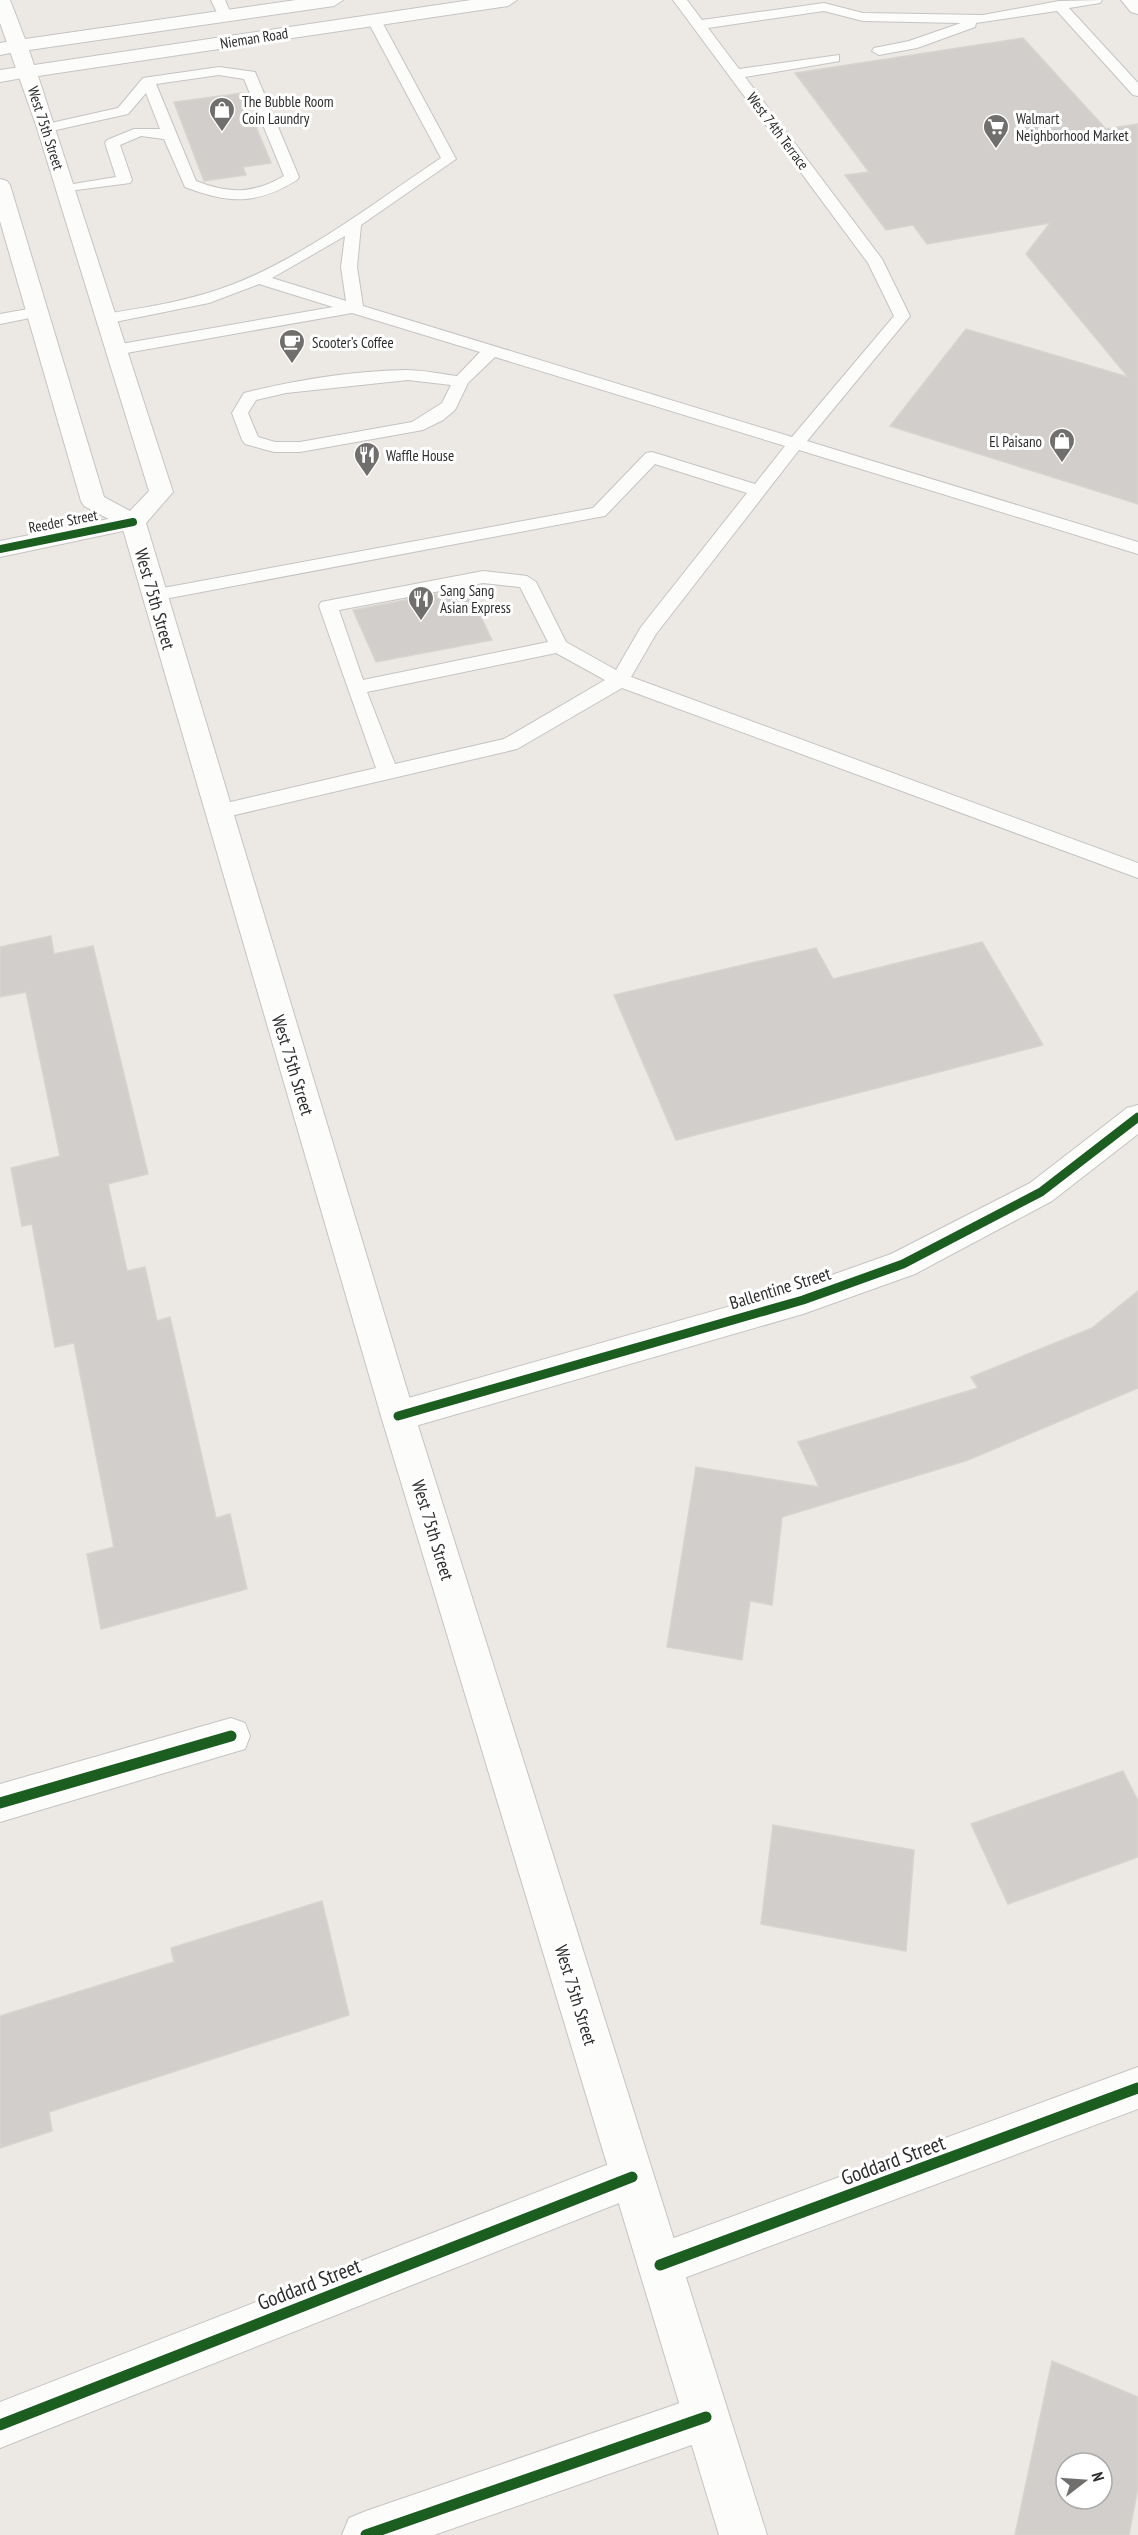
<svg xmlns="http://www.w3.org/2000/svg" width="1138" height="2535" font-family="'PT Sans Narrow',sans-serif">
<rect width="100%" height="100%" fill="#ece8e4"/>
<!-- building -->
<path fill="#d1cecb" stroke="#d7d4d0" stroke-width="1.5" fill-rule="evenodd" d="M1023 38 1106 129 1138 124V504L890 426 966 329 1128 377 1026 254 1050 223 927 244 913 225 886 230 845 175 869 172 795 73Z
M242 93 271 163 243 167 246 175 204 181 174 102Z
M467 588 492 640 376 662 353 610Z
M51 936 54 954 93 946 148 1174 108 1184 127 1271 145 1267 157 1321 170 1317 216 1518 230 1514 247 1589 101 1629 87 1554 114 1547 74 1343 55 1347 32 1224 22 1226 11 1168 60 1156 26 992 0 997V947Z
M982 942 1043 1045 676 1140 614 995 816 948 833 979Z
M1138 1291V1388L968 1460 782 1517 772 1605 750 1601 742 1660 667 1647 696 1467 819 1487 798 1442 978 1388 971 1377 1092 1328Z
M1123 1771 1138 1801V1857L1008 1904 971 1824Z
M773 1825 914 1850 906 1951 761 1924Z
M322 1901 349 2015 49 2112 52 2131 0 2148V2016L174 1962 171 1948Z
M1052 2361 1138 2397V2487L1129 2535H1015ZM1066 2463H1102V2499H1066Z"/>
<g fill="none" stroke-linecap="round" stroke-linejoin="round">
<defs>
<path id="service" d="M211 0H225L232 16 230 19H220Z
M673 0H687L702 20 824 3 863 13 983 15 1059 1 1102 0 1100 3 1069 8 1138 83V96L1133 95 1057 11 976 23 975 27 917 48 879 55 872 51 874 48 909 41 961 23 863 21 824 11 708 28 739 69 839 55V61L834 62 745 77 882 259 910 316 807 441 1138 542V554L799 450 656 634 631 677 1138 863V878L622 688 517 749 218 819 211 817 208 812 211 807 218 805 376 768 319 606 321 602 483 571 527 576 536 582 566 642 616 670 641 627 747 493 655 464 605 516 599 517 154 601 145 595 147 591 593 508 646 453 652 452 755 484 785 446 495 357 468 383 455 410 443 420 423 430 300 452H274L245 444 242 440 232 413 244 393C296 380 352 371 406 370 423 370 440 374 457 376L480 352 352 313 115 355 109 353 107 350 109 347 115 345 333 307 259 284 209 303 105 324 97 319 105 314C149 307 193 300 234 284 309 254 375 202 441 158L367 20 369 17 374 16 381 20 456 159 361 225 357 267 363 306 792 437 894 316 868 263ZM345 236 341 267 346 301 272 278ZM408 380 451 385 442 403 412 422 300 442H275L258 437 248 413 256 400 286 393ZM483 583 520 587 548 642 363 680 339 610ZM556 653 605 680 504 739 395 764 367 692Z
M219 67 255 72 299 177 297 180C256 205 229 204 185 187L164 139 141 136 120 145 132 180 130 183 61 192 58 189 61 186 116 177 105 143 107 140 134 129H160L146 93 128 114 47 132 42 131 40 128 42 125 118 108 143 78ZM219 75 244 79 284 176C253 194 229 194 196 181L156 84Z
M39 307 45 309 47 312 45 315 0 324V314Z"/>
<path id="minor" d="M1121 0H1138V14L1131 12Z
M133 514 142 517 145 522 142 527 0 557V541Z
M1138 1105V1134L1052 1201 915 1274 803 1314 398 1431 386 1427 381 1416 386 1405 398 1401 801 1286 891 1254 1030 1183 1127 1108Z
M231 1718 245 1723 250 1736 245 1749 0 1822V1784Z
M1138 2067V2109L660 2287 644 2281 638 2265 644 2249Z
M632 2155 647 2162 654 2177 647 2192 0 2448V2402Z
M706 2394 722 2401 729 2417 722 2433 706 2440 434 2535H342L349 2518 366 2511Z"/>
<path id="tertiary" d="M18 40 25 42 28 46 25 50 0 55V43Z
M27 66 34 68 37 72 34 76 0 82V70Z"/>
<path id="secondary" d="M0 0H10L25 39 296 0H343L334 6 29 50 34 65 471 0H517L508 6 38 76 173 492 146 523 415 1416 767 2535H719L381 1416 122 526 84 506 81 501 0 221V179L7 181 10 185 104 497 130 511 149 491 37 128 0 23Z"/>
</defs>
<!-- service casing -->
<use href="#service" stroke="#c5c4c5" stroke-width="2"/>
<!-- minor casing -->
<use href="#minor" stroke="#c5c4c5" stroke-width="2"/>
<!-- tertiary casing -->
<use href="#tertiary" stroke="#c5c4c5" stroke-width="2"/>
<!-- secondary casing -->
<use href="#secondary" stroke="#c5c4c5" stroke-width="2"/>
<!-- service -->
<use href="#service" fill="#fcfcfb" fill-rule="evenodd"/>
<!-- minor -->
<use href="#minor" fill="#fcfcfb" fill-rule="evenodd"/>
<!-- tertiary -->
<use href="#tertiary" fill="#fcfcfb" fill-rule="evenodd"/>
<!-- secondary -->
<use href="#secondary" fill="#fcfcfb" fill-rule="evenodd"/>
<defs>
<path id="cycleway-far2" d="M0 549 133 522"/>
<path id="cycleway-far1" d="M398 1416 803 1300 903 1264 1041 1192 1138 1117"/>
<path id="cycleway" d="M0 1803 231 1736
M660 2265 1138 2088
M0 2425 632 2177
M366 2535 706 2417"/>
</defs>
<!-- cycleway-far2 casing -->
<use href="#cycleway-far2" stroke="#fff" stroke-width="10"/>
<!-- cycleway-far1 casing -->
<use href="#cycleway-far1" stroke="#fff" stroke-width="13"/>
<!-- cycleway casing -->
<use href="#cycleway" stroke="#fff" stroke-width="15"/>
<!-- cycleway-far2 -->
<use href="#cycleway-far2" stroke="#1b5e20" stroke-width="8"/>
<!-- cycleway-far1 -->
<use href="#cycleway-far1" stroke="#1b5e20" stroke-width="9"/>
<!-- cycleway -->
<use href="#cycleway" stroke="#1b5e20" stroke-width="11"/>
</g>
<!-- icons -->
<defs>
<symbol id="shop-pin" viewBox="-11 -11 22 30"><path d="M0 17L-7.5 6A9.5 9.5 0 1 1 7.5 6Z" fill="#706f6e" stroke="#fff"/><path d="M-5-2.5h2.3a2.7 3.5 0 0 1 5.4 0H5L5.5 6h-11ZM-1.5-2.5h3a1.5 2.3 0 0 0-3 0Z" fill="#fff"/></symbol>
<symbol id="supermarket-pin" viewBox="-11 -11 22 30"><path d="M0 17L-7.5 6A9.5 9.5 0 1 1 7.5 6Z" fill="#706f6e" stroke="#fff"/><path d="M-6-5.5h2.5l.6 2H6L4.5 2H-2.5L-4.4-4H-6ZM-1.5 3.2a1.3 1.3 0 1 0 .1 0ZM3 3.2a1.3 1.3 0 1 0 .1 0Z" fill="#fff"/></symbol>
<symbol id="cafe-pin" viewBox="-11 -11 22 30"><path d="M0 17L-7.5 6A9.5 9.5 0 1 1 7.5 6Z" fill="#706f6e" stroke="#fff"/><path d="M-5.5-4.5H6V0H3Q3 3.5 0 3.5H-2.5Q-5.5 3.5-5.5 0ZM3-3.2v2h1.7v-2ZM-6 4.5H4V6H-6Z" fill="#fff"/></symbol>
<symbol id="restaurant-pin" viewBox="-11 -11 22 30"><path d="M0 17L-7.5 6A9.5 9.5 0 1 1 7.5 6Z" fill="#706f6e" stroke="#fff"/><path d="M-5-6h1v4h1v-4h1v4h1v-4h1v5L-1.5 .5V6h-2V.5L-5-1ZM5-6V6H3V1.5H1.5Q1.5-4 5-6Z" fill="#fff"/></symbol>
</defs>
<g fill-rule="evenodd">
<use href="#shop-pin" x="207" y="95" width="30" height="40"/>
<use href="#supermarket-pin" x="981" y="112" width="30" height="40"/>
<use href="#cafe-pin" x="277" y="327" width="30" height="40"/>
<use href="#shop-pin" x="1047" y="426" width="30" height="40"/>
<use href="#restaurant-pin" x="352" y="440" width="30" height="40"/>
<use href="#restaurant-pin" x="406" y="584" width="30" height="40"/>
</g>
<g text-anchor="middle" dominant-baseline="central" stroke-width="6" stroke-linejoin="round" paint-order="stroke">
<!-- far-street labels -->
<g font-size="15" fill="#2e2e2e" stroke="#fff">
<text transform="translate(254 38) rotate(-9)">Nieman Road</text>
<text transform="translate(46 128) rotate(72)">West 75th Street</text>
<text transform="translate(778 131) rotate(53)">West 74th Terrace</text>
<text transform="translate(63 521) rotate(-11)">Reeder Street</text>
</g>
<!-- far-poi labels -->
<g font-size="15" fill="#2e2e2e" stroke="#fff" text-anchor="start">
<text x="242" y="101">The Bubble Room<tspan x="242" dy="17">Coin Laundry</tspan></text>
<text x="1016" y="118">Walmart<tspan x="1016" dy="17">Neighborhood Market</tspan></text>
<text x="312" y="342">Scooter's Coffee</text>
<text x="1042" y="441" text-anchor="end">El Paisano</text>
<text x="386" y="455">Waffle House</text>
<text x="440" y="590">Sang Sang<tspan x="440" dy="17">Asian Express</tspan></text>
</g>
<!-- street labels -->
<g font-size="18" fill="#2e2e2e" stroke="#fff">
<text transform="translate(155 599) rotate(74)">West 75th Street</text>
<text transform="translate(293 1065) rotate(73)">West 75th Street</text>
<text transform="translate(780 1288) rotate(-17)">Ballentine Street</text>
<text transform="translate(433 1530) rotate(73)">West 75th Street</text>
<text transform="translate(576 1995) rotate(73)">West 75th Street</text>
</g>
<!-- near-street labels -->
<g font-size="21" fill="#2e2e2e" stroke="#fff">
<text transform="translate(893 2160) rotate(-20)">Goddard Street</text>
<text transform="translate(309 2284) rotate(-21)">Goddard Street</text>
</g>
</g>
<!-- north arrow -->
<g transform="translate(1084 2481) rotate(73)"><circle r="28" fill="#ffffff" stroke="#ababab" stroke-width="1.5"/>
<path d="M0-4.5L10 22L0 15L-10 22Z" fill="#706f6e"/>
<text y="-9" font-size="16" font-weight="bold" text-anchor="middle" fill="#2e2e2e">N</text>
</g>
</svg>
